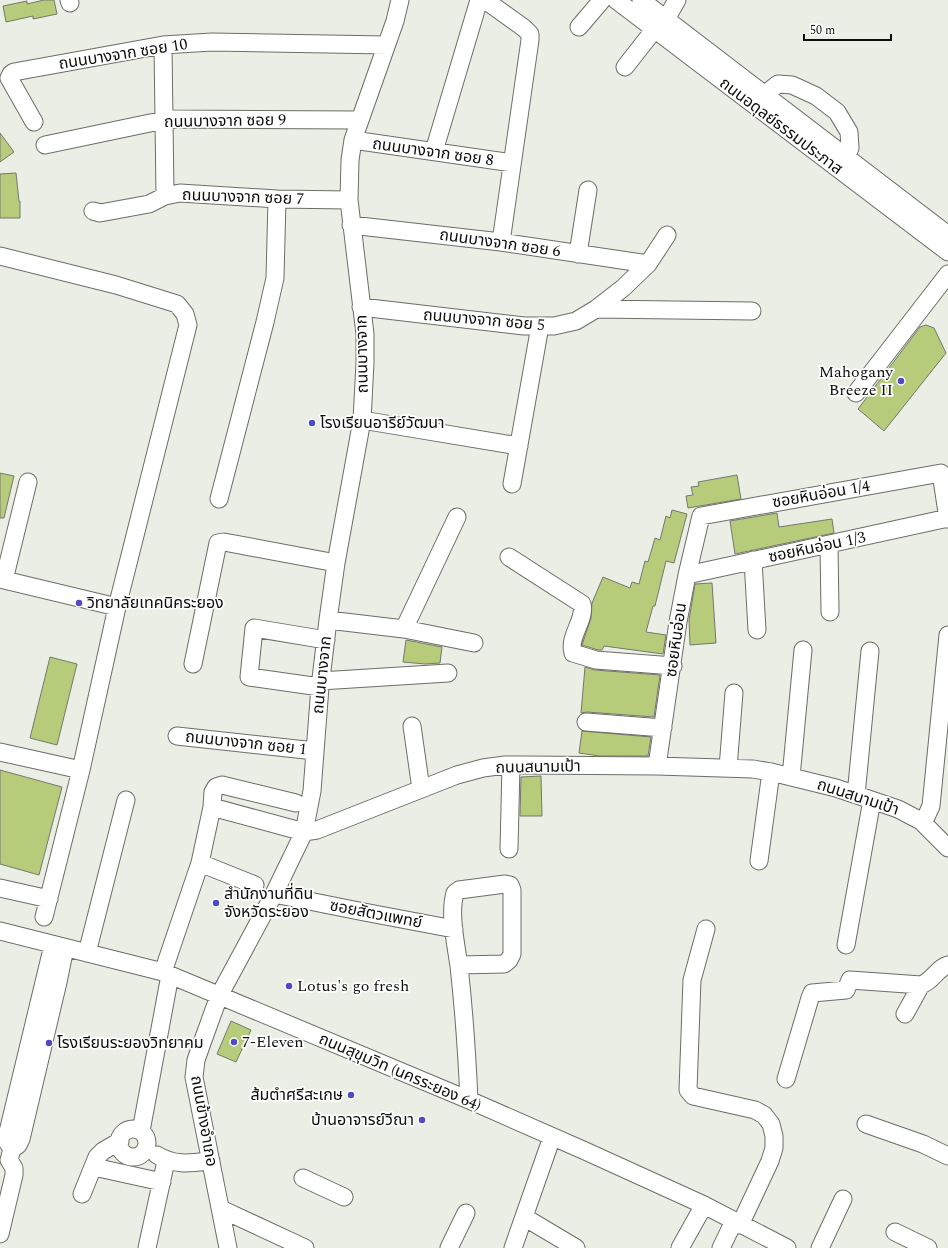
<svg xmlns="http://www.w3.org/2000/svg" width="948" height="1248" font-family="Spectral,'Noto Sans Thai',serif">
<rect width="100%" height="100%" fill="#ebeee4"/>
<!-- building -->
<path fill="#b6cc7b" stroke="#75786f" d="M44 0H54L57 14 33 19V16L6 22 3 6 27 1V4Z
M0 133 14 152 0 162Z
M16 173 19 201H20V218H0V174Z
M926 325 934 328 946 353 884 431 858 409 920 327Z
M0 473 14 476 4 518H0Z
M737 475 741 499 688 508 686 496 693 495 691 487 699 486 698 482Z
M672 510 687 514 674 563 666 561 655 606H653L646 632 666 635 663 654 604 646 602 650H598L582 645 591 618 592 603 603 577 630 588 632 582 639 584 645 561 648 562 655 538 660 540 666 516 670 518Z
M777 513 779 527 832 519 834 533 735 554 730 521Z
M712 583 716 643 690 645 689 620 695 584Z
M406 640 442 647 440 663 425 664 403 662Z
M50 657 77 664 57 745 30 738Z
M585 667 595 670 660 675 654 717 587 712 581 713Z
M582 731 651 737 648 756H599L579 753Z
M0 770 62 787 39 875 0 864Z
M541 776 542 816H520L521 777Z
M231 1021 251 1030 236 1062 217 1054Z"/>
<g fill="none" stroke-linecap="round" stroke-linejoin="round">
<defs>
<path id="minor" d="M69 0 70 3
M485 0 524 28 530 34V40L501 242
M616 0 948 252
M641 0 948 235
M666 19 677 0
M579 27 602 0
M163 45 165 196
M625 67 654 30
M764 95 778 84 792 85 816 96 837 112 849 132 850 148 846 157
M34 122 9 78 11 74 14 72 163 45 212 42 386 45
M353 140 512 163
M45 145 150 123 173 119 360 120
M434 151 479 0
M93 211 100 213 149 204 165 196 180 193 277 199 349 200
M351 225 501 242 648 264
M578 254 588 190
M0 256 116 285 177 304 185 314 188 325 117 607 81 770 44 917
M361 307 524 326H554L576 321 596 309 623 288 648 264 667 235
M596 309 752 311
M856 393 948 274
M362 420 519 446
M512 484 540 326
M219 499 265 322 275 278 277 199
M829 545 830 612
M509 557 582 604C586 620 568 636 573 653L596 660 673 666
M753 560 757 630
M687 575 948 518
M0 579 117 607
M4 580 28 482
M328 620 404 629 474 643
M404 629 457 517
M193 664 218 543 224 542 336 563
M320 681 448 673
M320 687 249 677 254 628 326 640
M586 722 663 728
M412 726 421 789
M177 736 315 751
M0 752 81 770
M657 766 678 622 687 575 701 516 941 473 948 519
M728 768 734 693
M791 777 803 650
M856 795 870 651
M212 807 213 792 216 787 222 785 296 803
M921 821 926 817 931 806 948 635
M509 849 511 765
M759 861 771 772
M200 863 255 885
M0 888 49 899
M274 894 364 912 454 929
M706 929 692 980 688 1090 693 1096 755 1110 764 1115 771 1124 774 1136V1148L770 1161 740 1225
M0 931 163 972 469 1100 583 1150 704 1205 787 1248
M846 945 872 800
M87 953 126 800
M459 965 504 964 509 960 512 954V890L510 885 505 884 459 890 455 893C449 913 456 945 459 966 464 1011 467 1055 469 1100
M163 972 200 863 212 807 304 832 317 830 457 775 483 768 505 765H525L657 766 753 769 771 772 836 788 898 809 921 821 948 848
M905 1014 921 985
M786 1079 810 998 812 993 846 990 850 980 921 985C933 981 937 968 948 965
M866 1124 923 1144 948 1156
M119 1143a14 14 0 1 1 28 0a14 14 0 1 1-28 0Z
M141 1131 170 975
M12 1149 8 1143 7 1136 53 945
M157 1155C175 1166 191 1163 211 1161
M94 1167 162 1182
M303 1178 344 1197
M82 1194 97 1157 103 1151 120 1141
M221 1209 305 1248
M524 1217 576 1248
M895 1232 928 1248
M0 1234 14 1175V1168L9 1160 12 1149 18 1145 21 1139 58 982 65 948
M147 1248 166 1161
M228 1248 194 1077 196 1060 202 1043 219 996 274 894 304 832 312 791 320 687 328 620 336 563 362 420 365 363V334L349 200 350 160 353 140 395 21 400 0
M449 1248 466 1213
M513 1248 552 1137
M680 1248 704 1205
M721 1248 734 1221
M820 1248 843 1199"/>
</defs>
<!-- minor casing -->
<use href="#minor" stroke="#6b6e65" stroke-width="19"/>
<!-- minor -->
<use href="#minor" stroke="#fff" stroke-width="17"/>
</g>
<!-- markers -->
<g fill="#514ac1" stroke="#fff" stroke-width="1.5">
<circle cx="901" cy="381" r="4"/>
<circle cx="312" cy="423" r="4"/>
<circle cx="79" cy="603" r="4"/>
<circle cx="216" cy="903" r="4"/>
<circle cx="289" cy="986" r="4"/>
<circle cx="234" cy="1042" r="4"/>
<circle cx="49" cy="1043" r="4"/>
<circle cx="351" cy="1095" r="4"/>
<circle cx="422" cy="1120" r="4"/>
</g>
<g text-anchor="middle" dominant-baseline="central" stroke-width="3.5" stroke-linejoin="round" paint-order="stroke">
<!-- street labels -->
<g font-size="16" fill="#0d0e0b" stroke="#fff">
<text transform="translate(123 54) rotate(-9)">ถนนบางจาก ซอย 10</text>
<text transform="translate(225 121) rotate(-1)">ถนนบางจาก ซอย 9</text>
<text transform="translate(781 126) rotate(37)">ถนนอดุลย์ธรรมประภาส</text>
<text transform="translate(433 152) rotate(8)">ถนนบางจาก ซอย 8</text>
<text transform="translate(243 197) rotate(2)">ถนนบางจาก ซอย 7</text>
<text transform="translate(500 243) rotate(8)">ถนนบางจาก ซอย 6</text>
<text transform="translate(484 320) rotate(5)">ถนนบางจาก ซอย 5</text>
<text transform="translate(362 354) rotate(-91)">ถนนบางจาก</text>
<text transform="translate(821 494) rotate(-10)">ซอยหินอ่อน 1/4</text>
<text transform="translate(817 547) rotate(-12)">ซอยหินอ่อน 1/3</text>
<text transform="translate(676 640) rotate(-82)">ซอยหินอ่อน</text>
<text transform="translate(322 675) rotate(-84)">ถนนบางจาก</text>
<text transform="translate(246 743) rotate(6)">ถนนบางจาก ซอย 1</text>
<text transform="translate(538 767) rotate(-1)">ถนนสนามเป้า</text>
<text transform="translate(858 797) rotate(18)">ถนนสนามเป้า</text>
<text transform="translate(376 914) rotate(11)">ซอยสัตวแพทย์</text>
<text transform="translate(400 1072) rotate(23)">ถนนสุขุมวิท (นครระยอง 64)</text>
<text transform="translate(204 1121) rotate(80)">ถนนข้างอำเภอ</text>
</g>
<!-- poi labels -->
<g font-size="16" fill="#0d0e0b" stroke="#fff" text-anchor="start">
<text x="893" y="372" text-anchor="end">Mahogany<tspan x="893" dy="18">Breeze II</tspan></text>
<text x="320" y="423">โรงเรียนอารีย์วัฒนา</text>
<text x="87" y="603">วิทยาลัยเทคนิคระยอง</text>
<text x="224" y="894">สำนักงานที่ดิน<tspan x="224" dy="18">จังหวัดระยอง</tspan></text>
<text x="297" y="986">Lotus's go fresh</text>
<text x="242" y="1042">7-Eleven</text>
<text x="57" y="1043">โรงเรียนระยองวิทยาคม</text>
<text x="343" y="1095" text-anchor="end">ส้มตำศรีสะเกษ</text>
<text x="414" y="1120" text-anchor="end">บ้านอาจารย์วีณา</text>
</g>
</g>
<!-- scale -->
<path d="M804 34v6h87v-6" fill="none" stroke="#0d0e0b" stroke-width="2"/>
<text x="810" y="34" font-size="12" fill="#0d0e0b" stroke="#ffffff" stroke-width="3" paint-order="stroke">50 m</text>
</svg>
